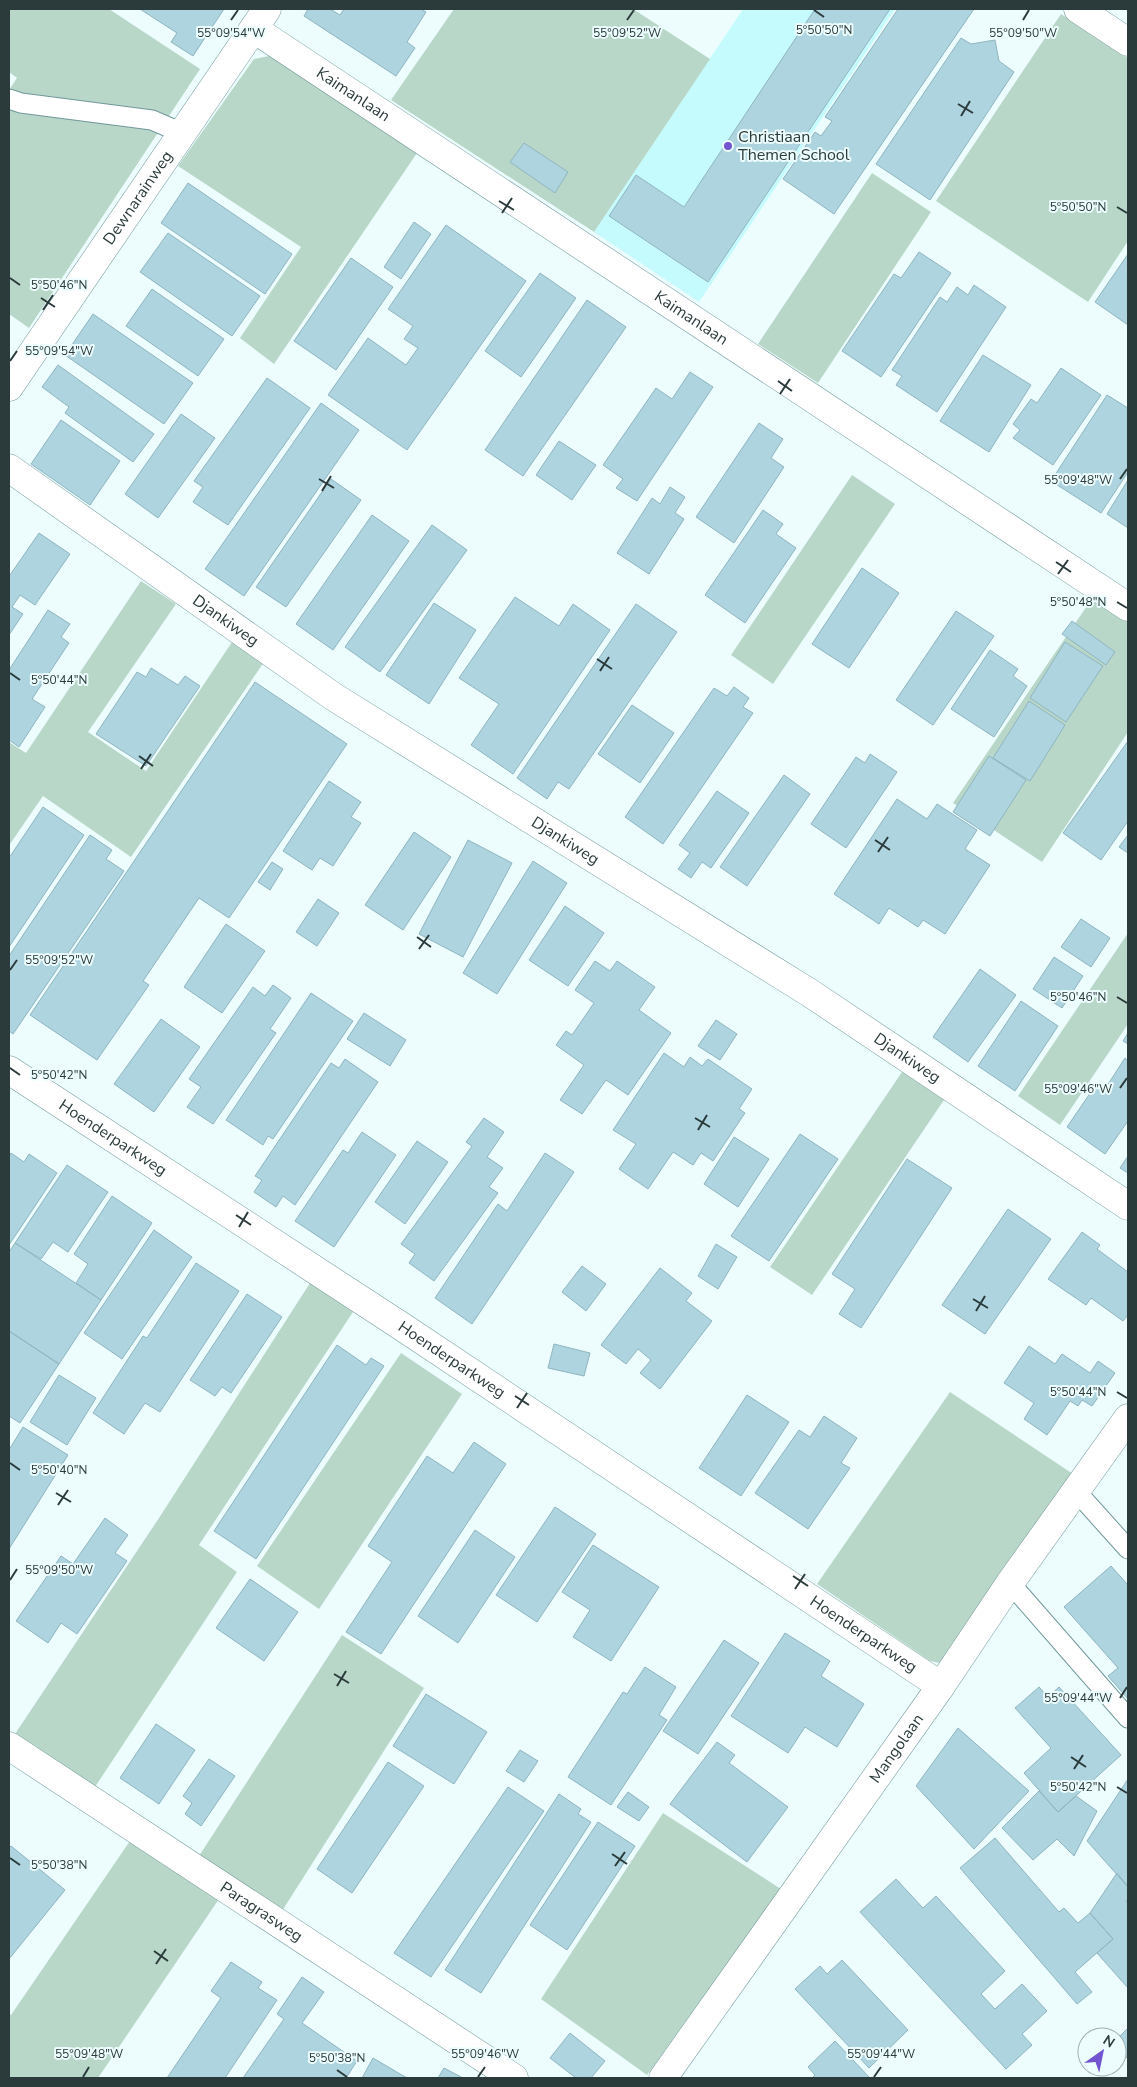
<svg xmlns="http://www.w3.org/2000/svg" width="1137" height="2087" font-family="'Nunito Sans',sans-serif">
<rect width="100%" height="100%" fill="#edfdfe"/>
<!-- built -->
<path fill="#c6fbfd" d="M743 9H895L699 302 594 232Z"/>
<!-- green -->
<path fill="#b9d7c8" d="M9 9H109L200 69 29 328 9 314V90L17 78 9 72Z
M454 9H633L710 59 594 232 391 100Z
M1061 14 1128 58V241L1088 302 936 201Z
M269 56 287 65 417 153 274 364 240 338 301 247 178 166 254 59Z
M872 173 931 212 818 383 758 344Z
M852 475 895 504 773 684 731 655Z
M141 581 176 604 88 732 146 771 232 642 264 662 131 857 43 796 10 844 9 742 26 753Z
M1093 597 1128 622V732L1042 862 953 803Z
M1128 933V1024L1060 1125 1018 1096Z
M902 1072 944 1100 812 1295 770 1267Z
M310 1283 353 1312 199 1545 237 1572 95 1787 15 1734 159 1518Z
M401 1353 462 1394 319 1609 257 1566Z
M950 1392 1076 1476 940 1663 930 1661 817 1584Z
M342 1635 424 1688 282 1911 199 1856Z
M663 1813 781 1889 647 2075 541 1999Z
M132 1838 221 1896 98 2078H9V2013L11 2015Z"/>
<!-- building -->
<path fill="#add4df" stroke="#8fb5c0" d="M140 9H224L193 56 171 42 177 33Z
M308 9H330L340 15 344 9H421L426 12 407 42 415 48 396 76 304 16Z
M815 9H890L708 282 609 216 636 175 684 207Z
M898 9H974L834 214 783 179 815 132 821 136 832 121 825 117Z
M961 38 971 44 995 40 999 61 1014 72 930 200 876 164Z
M524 143 568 172 555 193 510 162Z
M188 183 292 254 265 294 161 223Z
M414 222 431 234 401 279 384 267Z
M446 225 526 281 407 450 328 395 368 338 406 365 418 348 404 339 413 326 388 309Z
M168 233 260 296 232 336 140 272Z
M919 252 951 273 881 377 842 351 894 274 901 278Z
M1128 254V325L1095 302Z
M351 258 393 287 336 370 294 341Z
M540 273 576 298 521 377 485 351Z
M974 285 1006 307 937 412 896 385 902 376 892 370 940 297 947 302 957 287 968 295Z
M152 289 224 339 198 376 126 326Z
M587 300 626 327 523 476 485 450Z
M93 314 193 383 164 424 65 355Z
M983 355 1031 385 989 452 940 421Z
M58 365 154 434 133 462 65 413 69 407 42 387Z
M1061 368 1101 395 1053 465 1013 438 1020 430 1013 424 1031 399 1037 403Z
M690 372 713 387 637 501 616 488 623 479 603 465 656 388 672 399Z
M267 378 310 408 228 525 193 502 203 487 194 481Z
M1107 395 1128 408V472L1101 513 1051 481Z
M321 403 359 430 244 596 205 569Z
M181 414 215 438 158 518 125 494Z
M61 420 120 461 90 505 31 464Z
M759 423 783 439 771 458 784 467 734 543 696 517Z
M559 441 596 465 572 500 536 475Z
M331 479 361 500 286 607 256 587Z
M1128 480V528L1107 514Z
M670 487 685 497 675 513 684 519 649 574 617 553 652 498 660 504Z
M763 510 783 524 776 534 796 548 745 623 705 595Z
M372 515 409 541 333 650 296 624Z
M432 525 467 550 380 672 345 647Z
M39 533 70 554 35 605 20 595 12 607 23 614 9 635V574L10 575Z
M862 568 899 593 849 668 812 644Z
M515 597 559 626 573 604 610 630 513 774 471 745 499 704 459 678Z
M434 603 476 630 429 704 386 675Z
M636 604 677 632 569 789 558 782 547 799 517 778Z
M48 610 70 624 61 637 69 643 32 699 45 707 19 747 9 740V670Z
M956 611 994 636 933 725 896 700Z
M1072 621 1115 652 1106 665 1062 634Z
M1065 642 1103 666 1066 722 1030 698Z
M990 650 1018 669 1013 676 1027 686 994 737 951 709Z
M151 668 178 685 185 676 200 686 146 766 96 734 137 672 146 677Z
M255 682 347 744 229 918 199 898 143 981 149 985 97 1060 30 1015Z
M734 687 749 698 743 707 753 713 663 844 625 817 714 688 727 696Z
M1029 701 1065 725 1030 781 993 758Z
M632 705 674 733 640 783 598 754Z
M1128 741V821L1101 860 1063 833Z
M870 754 897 772 846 848 811 824 856 757 865 763Z
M989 756 1026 780 990 836 953 812Z
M784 775 810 794 747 886 720 867Z
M329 781 361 802 351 817 361 823 333 866 320 858 312 870 283 851Z
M717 791 749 813 711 868 702 862 691 878 678 869 690 853 679 845Z
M897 799 927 819 937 804 977 830 965 849 990 865 945 934 923 920 918 927 889 908 879 924 834 894Z
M43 807 84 835 9 947V858Z
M414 832 451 857 403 930 365 905Z
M90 835 112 850 106 859 124 871 13 1034 9 1031V956Z
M1128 835V853L1119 847Z
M468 840 512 863 463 957 419 934Z
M533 861 567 883 497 994 463 973Z
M272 862 283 869 270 890 258 882Z
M318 899 339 913 317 946 296 932Z
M565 906 604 933 568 986 529 960Z
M1081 919 1110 938 1091 967 1061 947Z
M226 924 265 951 222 1013 184 987Z
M1054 957 1083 976 1062 1008 1033 989Z
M595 961 610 971 617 961 655 987 639 1010 671 1033 628 1095 606 1080 582 1114 560 1100 584 1065 556 1045 566 1031 572 1035 594 1003 575 990Z
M980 969 1016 995 968 1062 933 1037Z
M273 985 291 998 270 1029 276 1033 213 1124 187 1107 201 1087 189 1079 253 987 265 996Z
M311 993 353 1021 273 1139 268 1136 263 1145 226 1120Z
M1021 1001 1058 1026 1015 1091 978 1066Z
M364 1013 406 1040 390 1066 347 1039Z
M161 1019 200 1047 154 1112 114 1084Z
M716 1020 737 1034 720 1060 698 1046Z
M1128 1033V1044L1123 1041Z
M664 1053 684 1067 690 1057 702 1066 708 1059 752 1089 739 1109 745 1113 713 1161 701 1153 693 1165 673 1152 648 1189 619 1169 636 1144 613 1130Z
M1125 1058 1128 1061V1121L1105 1154 1067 1127 1095 1086 1103 1092Z
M345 1059 378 1082 295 1205 283 1196 276 1207 254 1192 262 1180 255 1176 331 1063 339 1068Z
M484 1118 504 1132 487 1157 503 1168 489 1187 498 1193 434 1281 409 1263 415 1254 401 1244 472 1146 466 1142Z
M362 1132 396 1155 334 1247 295 1221 343 1150 348 1153Z
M800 1134 838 1159 769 1261 731 1236Z
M734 1137 769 1159 738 1207 704 1184Z
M417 1141 448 1162 405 1224 375 1202Z
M11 1153 24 1162 29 1154 57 1173 9 1245V1157Z
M545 1153 574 1172 472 1324 435 1298 498 1204 507 1211Z
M1128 1156V1173L1120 1168Z
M907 1159 952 1188 861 1328 839 1314 855 1289 832 1274Z
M67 1165 108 1192 68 1252 53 1242 41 1259 15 1243Z
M112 1196 152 1223 101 1300 76 1283 88 1264 74 1254Z
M1008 1209 1051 1239 985 1334 942 1305Z
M154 1230 192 1257 122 1359 84 1333Z
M1082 1232 1100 1245 1097 1249 1128 1272V1316H1127L1123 1321 1091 1298 1086 1305 1048 1279Z
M15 1243 101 1300 59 1364 9 1331V1252Z
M716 1244 737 1257 718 1289 698 1276Z
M196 1263 239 1291 160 1412 145 1403 124 1434 93 1413 143 1336 147 1338Z
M582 1266 606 1284 586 1311 562 1292Z
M660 1268 692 1293 686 1301 712 1321 660 1389 640 1373 651 1360 638 1349 626 1364 601 1345Z
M247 1294 282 1317 231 1393 222 1387 215 1396 190 1380Z
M9 1331 59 1364 20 1423 9 1416Z
M554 1344 590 1353 584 1376 548 1368Z
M337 1345 366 1365 371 1358 384 1366 256 1559 214 1531Z
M1029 1346 1055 1364 1062 1354 1090 1373 1098 1361 1115 1373 1092 1406 1082 1400 1078 1406 1070 1401 1047 1435 1024 1419 1034 1403 1004 1383Z
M59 1375 96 1398 67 1445 30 1422Z
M747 1395 789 1422 741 1496 699 1468Z
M824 1416 857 1438 841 1463 850 1468 808 1529 755 1493 799 1430 810 1437Z
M23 1427 68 1455 9 1549V1450Z
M474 1442 506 1464 381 1654 346 1632 392 1562 368 1546 427 1456 453 1473Z
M555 1507 596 1534 537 1622 496 1595Z
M105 1518 128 1535 115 1553 127 1561 77 1634 61 1623 48 1643 16 1621 61 1556 73 1564Z
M475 1530 515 1557 458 1643 418 1616Z
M593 1545 659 1587 611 1661 573 1637 590 1610 562 1592Z
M1111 1566 1128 1585V1699L1108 1676 1118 1668 1064 1607Z
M250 1579 298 1612 264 1661 216 1628Z
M785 1633 830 1661 821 1676 864 1704 837 1747 805 1727 788 1753 731 1716Z
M724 1640 759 1663 698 1754 663 1731Z
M645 1667 676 1687 659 1715 667 1720 611 1805 568 1777 623 1692 627 1694Z
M1039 1687 1048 1697 1059 1687 1121 1755 1058 1812 1024 1773 1051 1748 1015 1708Z
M426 1694 487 1732 454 1784 393 1746Z
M156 1724 195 1750 159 1804 120 1778Z
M958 1728 1029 1791 974 1849 916 1786Z
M717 1742 735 1755 729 1763 788 1807 747 1862 670 1804Z
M520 1750 538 1761 524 1782 506 1771Z
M209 1759 235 1776 201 1826 185 1814 192 1803 183 1796Z
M388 1762 424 1786 352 1893 317 1869Z
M1128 1779V1887L1087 1841Z
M508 1787 544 1811 431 1977 394 1953Z
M1039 1791 1058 1812 1076 1796 1097 1811 1074 1856 1057 1839 1033 1860 1002 1828Z
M628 1792 649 1807 639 1821 617 1807Z
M559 1794 581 1809 578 1814 591 1822 481 1993 445 1970Z
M598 1822 635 1846 567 1950 530 1925Z
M995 1838 1059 1912 1064 1908 1078 1923 1090 1913 1113 1939 1075 1972 1092 1992 1077 2004 960 1868Z
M11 1846 65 1890 9 1959V1848Z
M1117 1873 1128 1887V1899L1126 1901 1128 1904V1988L1097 1953 1113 1939 1090 1913Z
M896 1879 923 1908 936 1896 1005 1971 981 1994 995 2009 1022 1984 1047 2011 1022 2034 1032 2045 1006 2069 860 1912Z
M842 1960 908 2030 869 2068 795 1989 820 1966 827 1974Z
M231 1962 262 1982 258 1988 277 2000 225 2078H167L221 1998 211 1991Z
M302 1977 324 1992 302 2023 357 2061 346 2078H243L284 2019 277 2014Z
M1128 2028V2059L1117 2048V2039Z
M570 2033 605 2061 591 2078H576L550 2058Z
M835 2041 870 2078H812L815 2075 808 2067Z
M373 2058 407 2078H362Z
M444 2068 463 2078H438Z"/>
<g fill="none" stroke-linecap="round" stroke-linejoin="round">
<defs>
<path id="service" d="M9 99 21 103 152 120 182 133
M1076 1491 1128 1549
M1010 1583 1128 1718"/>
<g id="minor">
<path d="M1078 9 1128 42"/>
<path id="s1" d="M254 29 1128 607"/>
<path id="s2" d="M9 387 267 9"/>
<path id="s3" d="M9 468 334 697 810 993 1128 1206"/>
<path id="s4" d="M9 1070 401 1326 941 1686"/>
<path id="s5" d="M9 1746 514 2078"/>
<path id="s6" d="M663 2078 941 1686 1010 1583 1128 1418"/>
</g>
</defs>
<!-- service casing -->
<use href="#service" stroke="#71989a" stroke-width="21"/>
<!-- minor casing -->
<use href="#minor" stroke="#71989a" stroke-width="29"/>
<!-- service -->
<use href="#service" stroke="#fff" stroke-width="19"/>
<!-- minor -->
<use href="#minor" stroke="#fff" stroke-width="28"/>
</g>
<!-- ticks -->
<path fill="none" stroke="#2b3b3c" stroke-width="2" d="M814 10 824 17M231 20 238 10M627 20 634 10M1023 20 1029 10M958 104 973 113M961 116 970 101M499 201 514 210M1117 207 1127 213M502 213 512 198M10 278 20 285M41 298 55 307M43 310 53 295M10 361 17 351M778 381 792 391M780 394 790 379M319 479 334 488M1120 479 1127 469M322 491 331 476M1056 562 1071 572M1058 574 1068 560M1117 602 1127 608M597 659 612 669M600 671 609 657M10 673 20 680M139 756 153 766M141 769 151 754M875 840 890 850M878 852 888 837M417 937 431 947M419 949 429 935M10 970 17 960M1117 997 1127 1003M10 1068 20 1075M1120 1088 1127 1078M695 1118 710 1127M698 1130 707 1115M236 1215 251 1225M239 1227 248 1212M973 1299 988 1308M976 1311 985 1296M1117 1392 1127 1398M515 1396 529 1405M517 1408 527 1393M10 1463 20 1470M56 1493 71 1502M58 1505 68 1490M793 1576 808 1586M10 1580 17 1569M795 1589 805 1574M334 1674 349 1683M337 1686 346 1671M1120 1698 1127 1687M1071 1757 1086 1767M1074 1769 1083 1755M1117 1787 1127 1793M612 1854 627 1864M10 1858 20 1865M615 1866 625 1852M154 1951 168 1961M156 1964 166 1949M337 2070 347 2077M83 2077 89 2067M478 2077 485 2067M874 2077 881 2067"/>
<!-- markers -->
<circle fill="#7355cf" stroke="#edfdfe" stroke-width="2" cx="728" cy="146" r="5"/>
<g text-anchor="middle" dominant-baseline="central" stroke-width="4" stroke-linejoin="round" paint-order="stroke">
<!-- street labels -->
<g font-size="16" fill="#2b3b3c" stroke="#edfdfe">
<text stroke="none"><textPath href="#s1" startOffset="119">Kaimanlaan</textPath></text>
<text stroke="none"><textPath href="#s2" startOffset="229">Dewnarainweg</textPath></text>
<text stroke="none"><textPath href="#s1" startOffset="524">Kaimanlaan</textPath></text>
<text stroke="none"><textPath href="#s3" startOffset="265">Djankiweg</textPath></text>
<text stroke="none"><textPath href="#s3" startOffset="670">Djankiweg</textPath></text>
<text stroke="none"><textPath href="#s3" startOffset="1075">Djankiweg</textPath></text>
<text stroke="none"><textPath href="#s4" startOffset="124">Hoenderparkweg</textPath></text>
<text stroke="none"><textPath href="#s4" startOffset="529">Hoenderparkweg</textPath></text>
<text stroke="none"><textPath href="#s4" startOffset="1024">Hoenderparkweg</textPath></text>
<text stroke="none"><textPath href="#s6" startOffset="404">Mangolaan</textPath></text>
<text stroke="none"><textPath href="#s5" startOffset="302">Paragrasweg</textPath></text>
</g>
<!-- poi labels -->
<g font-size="16" fill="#2b3b3c" stroke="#edfdfe" text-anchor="start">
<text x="738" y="137">Christiaan<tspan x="738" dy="18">Themen School</tspan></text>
</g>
</g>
<g font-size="12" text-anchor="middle" fill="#2b3b3c" stroke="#edfdfe" stroke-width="4" stroke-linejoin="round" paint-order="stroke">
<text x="824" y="34">5°50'50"N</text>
<text x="231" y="37">55°09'54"W</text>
<text x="627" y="37">55°09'52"W</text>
<text x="1023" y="37">55°09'50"W</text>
<text x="1078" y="211">5°50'50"N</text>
<text x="59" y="289">5°50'46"N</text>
<text x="59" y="355">55°09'54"W</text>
<text x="1078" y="484">55°09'48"W</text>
<text x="1078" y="606">5°50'48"N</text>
<text x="59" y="684">5°50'44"N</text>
<text x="59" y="964">55°09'52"W</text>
<text x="1078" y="1001">5°50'46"N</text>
<text x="59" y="1079">5°50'42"N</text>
<text x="1078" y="1093">55°09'46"W</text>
<text x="1078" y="1396">5°50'44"N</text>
<text x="59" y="1474">5°50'40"N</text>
<text x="59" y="1574">55°09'50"W</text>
<text x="1078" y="1702">55°09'44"W</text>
<text x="1078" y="1791">5°50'42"N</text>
<text x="59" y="1869">5°50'38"N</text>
<text x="89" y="2058">55°09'48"W</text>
<text x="485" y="2058">55°09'46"W</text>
<text x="881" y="2058">55°09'44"W</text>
<text x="337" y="2062">5°50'38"N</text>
</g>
<!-- border -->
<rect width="1137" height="2087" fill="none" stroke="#2b3b3c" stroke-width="20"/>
<!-- north arrow -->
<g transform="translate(1102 2052) rotate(33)"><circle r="24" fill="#edfdfe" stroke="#9fafb0"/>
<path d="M0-4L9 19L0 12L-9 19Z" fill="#7355cf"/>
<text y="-8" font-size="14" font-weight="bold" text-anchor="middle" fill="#2b3b3c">N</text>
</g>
</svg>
